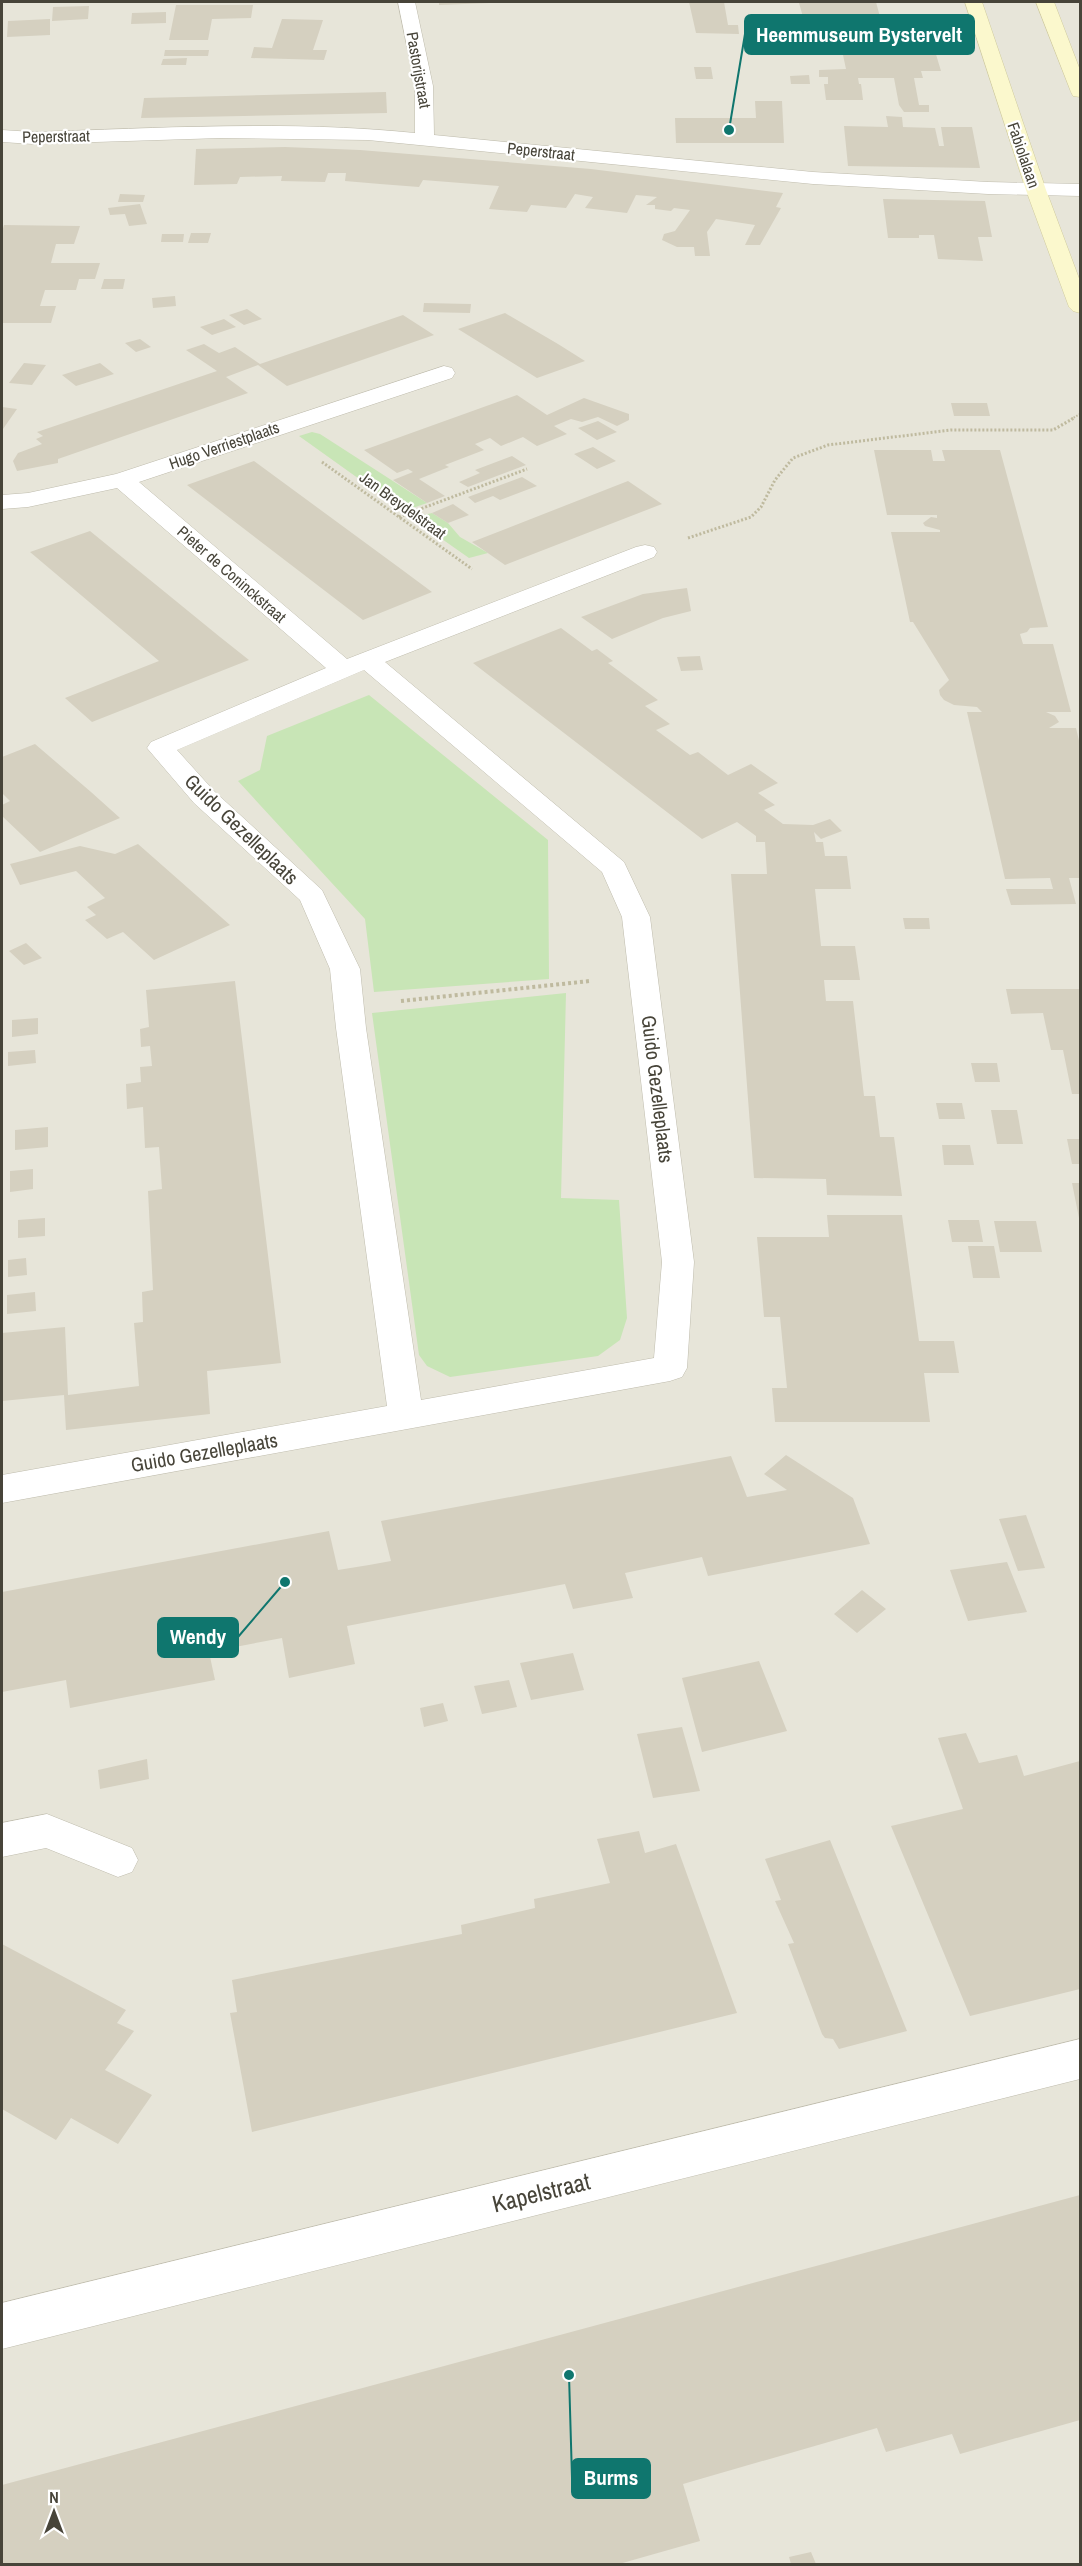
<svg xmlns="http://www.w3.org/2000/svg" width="1082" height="2566" font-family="'Archivo Narrow',sans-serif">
<rect width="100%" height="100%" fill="#f4f2ea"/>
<!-- residential -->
<path fill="#e7e5d9" d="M2 2H1080V2564H2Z"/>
<!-- green -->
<path fill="#c8e5b6" d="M312 432 320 434 427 503 404 511 299 436Z
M432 513 448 523 460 537 488 553 469 558 412 518Z
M369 695 548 840 549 979 374 992 365 919 238 781 260 770 267 736Z
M566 993 561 1198 619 1200 627 1318 620 1340 598 1356 450 1377 427 1366 419 1355 372 1013Z"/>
<!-- building -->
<path fill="#d5d0c0" d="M439 2H490V3L439 5Z
M689 2H724L728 25H738L739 34 696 33Z
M806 2H876L883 28 802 29 799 17H803L799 3Z
M176 5H253L251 18 212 19 208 40H169Z
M89 6 88 19 52 21 53 7Z
M166 12V23L131 24 132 13Z
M50 19V35L7 37 8 21Z
M282 19 323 20 313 50H327L324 60 251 58 254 47 272 48Z
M810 35H876L877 41H932L941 71H921L923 78H914L919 105H929V112H904L899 105 894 78H858L859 84H861L863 100H826L824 84H828V77H819V70L846 69 843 55H863L861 49H837L835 42H811Z
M165 50H209L208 56H164Z
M187 58 186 65H161L163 59Z
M694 67H711L713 79H696Z
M809 75 810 84H791L790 76Z
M386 92 387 113 141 118 144 98Z
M755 101H782L784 143H676L675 118H756Z
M886 116 902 117 903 127 935 128 939 146H944L941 127H972L980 168 848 166 844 126 888 127Z
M285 147 360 150 591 169 783 193 776 207 781 208 760 245H745L755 225 716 219 707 232 710 256H695L694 247H677L662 240 664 234 675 231 690 210 674 208 671 211 655 209V205H646L657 197 636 195 627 213 585 208 593 197 575 194 566 208 531 205 527 212 489 209 499 186 423 180 419 187 380 184 345 181 346 173H328L325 182 281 181 282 176 240 177 237 184 194 185 196 149Z
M120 194 145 195 143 202H118Z
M883 199 985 201 992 237H978L983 261 938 259 934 235H919V238H888Z
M140 204 147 224 129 226 125 214 110 215 108 208Z
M4 225 80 226 74 244H56L51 263H100L95 279H79L76 290H45L40 306H56L51 323H2V232Z
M191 233H211L208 243H188Z
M162 234H184L183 242H161Z
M104 279H125L123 289H101Z
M175 296 176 306 153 308 152 298Z
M424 303 471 304 470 313 423 312Z
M247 309 262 319 244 325 229 315Z
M505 313 558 344 585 361 537 378 458 329Z
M403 315 434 335 287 386 258 365 226 377 248 393 58 459V463L17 471 13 461 18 453 42 444 36 439 43 436 37 432 217 371 186 350 204 344 219 353 235 347 260 364Z
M224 319 236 327 212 335 200 327Z
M140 339 151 347 136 352 125 343Z
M24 363 46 365 32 385 9 383Z
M100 363 114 374 76 386 62 375Z
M517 395 547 415 584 398 629 414V420L617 426 598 417 582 422 571 419 554 426 567 434 537 446 523 437 501 446 490 438 475 444 484 450 445 465 449 467 419 479 445 496 427 503 393 480 413 472 408 469 397 473 364 450Z
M951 403H987L990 416H954Z
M2 407 17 409 3 429H2Z
M598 421 617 432 597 440 578 428Z
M593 447 616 461 597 469 574 454Z
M874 450H931L933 461H945L942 450H1000L1048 627 1030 628 1027 632 1020 634 1023 644H1053L1071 712H1046L1055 716 1059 722 1049 728H1076L1080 745V878H1069L1076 904 1011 905 1006 889H1053L1050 878 1005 879 967 712H982L977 707 954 705 944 700 940 695 939 690 949 680 913 622H910L891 532H940V530L925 526 923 523 931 517 937 518V515H887Z
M512 456 526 465 468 487 459 482 480 473 475 470Z
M254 461 401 569 432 592 363 620 187 485Z
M522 477 537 486 500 500 493 496 475 503 468 497Z
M628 481 662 504 505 565 472 542Z
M453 504 469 515 448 523 432 513Z
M90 531 220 637 249 660 92 722 65 698 159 661 30 552Z
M687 588 691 611 663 618 612 639 581 617 643 594Z
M561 628 592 651 597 649 613 661 608 663 658 700 645 706 670 724 656 730 690 755 698 752 728 775 751 764 778 783 758 793 775 805 764 810 783 824 813 825 830 819 842 831 821 839 814 832 816 842H823L825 856H847L851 889H815L821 946H855L860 980H824L826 1001H853L864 1096H875L880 1137H894L902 1196 827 1195 826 1179 754 1178 731 874H767L765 842H756V836L737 822 702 839 473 663Z
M700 656 703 670 681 671 677 657Z
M35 744 91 792 120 818 40 852 2 816V805L10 801 2 793V757Z
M138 844 230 925 154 960 123 932 107 939 85 920 96 915 87 907 105 898 76 871 20 885 10 864 80 846 115 854Z
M903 918H929L930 929H905Z
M26 943 42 958 24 965 9 951Z
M235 981 281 1363 207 1371 210 1414 66 1430 64 1395 2 1401V1333L65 1327 68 1395 139 1386 134 1323 143 1322 142 1292 153 1290 148 1191 162 1189 159 1147 145 1148 143 1107 127 1109 126 1084 141 1082 140 1067 152 1066 150 1046 141 1047 140 1029 149 1027 146 990Z
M1006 989H1080V1094H1072L1063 1050H1051L1043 1013 1011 1014Z
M38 1018V1034L12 1037V1020Z
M35 1050 36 1063 8 1066V1052Z
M971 1063H997L1000 1082H975Z
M936 1103H962L965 1119H939Z
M991 1110H1017L1023 1144H997Z
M48 1127V1147L15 1150V1130Z
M1067 1139H1080V1164H1072Z
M942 1145H970L974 1165H944Z
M33 1169V1189L10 1192V1171Z
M1072 1183H1080V1218H1079Z
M827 1215H902L919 1341H954L959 1373H924L930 1422H775L772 1388H787L780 1317H764L757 1237H829Z
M45 1218V1236L18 1238V1220Z
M948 1220H979L983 1242H952Z
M994 1221H1036L1042 1252H1000Z
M968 1246H994L1000 1278H973Z
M26 1258 27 1275 8 1277V1260Z
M35 1292 36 1311 7 1314V1295Z
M786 1455 853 1498 870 1544 708 1576 702 1557 625 1573 633 1598 573 1609 565 1584 347 1626 355 1664 289 1678 282 1638 209 1652 215 1680 147 1693 70 1708 66 1680 2 1692V1592L329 1531 338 1570 369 1565 391 1561 381 1521 731 1456 747 1497 787 1490 764 1474Z
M1026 1515 1045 1568 1018 1571 999 1519Z
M1007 1562 1027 1612 968 1621 950 1570Z
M862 1590 886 1609 857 1633 834 1614Z
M573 1653 584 1690 531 1700 520 1663Z
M759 1661 787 1731 702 1752 682 1678Z
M509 1680 517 1707 482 1714 474 1686Z
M443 1703 448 1721 424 1727 420 1708Z
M682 1727 700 1791 653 1798 637 1734Z
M966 1733 979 1763 1017 1755 1024 1776 1080 1761V1989L970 2016 891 1826 963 1809 938 1738Z
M147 1759 149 1779 100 1789 98 1770Z
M639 1831 645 1853 676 1844 737 2013 252 2132 230 2013 237 2012 232 1980 462 1934 461 1925 535 1908 534 1899 610 1883 597 1839Z
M830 1840 907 2031 839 2049 833 2039 825 2038 822 2034 788 1944 794 1943 775 1901 781 1900 765 1859Z
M2 1944 126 2010 117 2023 134 2031 105 2070 152 2095 118 2144 71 2118 56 2140 2 2109Z
M1080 2195V2420L960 2454 952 2434 886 2452 877 2428 683 2484 700 2541 619 2564H2V2485Z
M811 2552 816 2564H791L789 2557Z"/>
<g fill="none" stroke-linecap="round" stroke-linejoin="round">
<defs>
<path id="lane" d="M47 1814 132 1848 138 1860 132 1872 118 1877 46 1848 2 1857V1823Z"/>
<path id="street" d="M398 2H415L433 86 434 135 813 172 988 182 1080 184V196L988 194 813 184 368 140 221 138 33 144 2 142V130L33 132C160 128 288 120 415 133V86Z
M444 366 452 368 455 373 452 378 139 482 347 659 636 547 645 545 654 547 657 552 654 557 385 662 624 862 650 917 694 1262 687 1368 682 1377 670 1381 2 1503V1475L387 1406 336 1028 330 969 300 900 194 803 147 748 151 742 326 668 117 488 28 507 2 509V495L28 493 116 474ZM364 670 602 872 622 917 662 1262 654 1358 421 1400 366 1028 360 969 322 890 214 791 177 750Z
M1080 2039V2079L2 2349V2303Z"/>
<path id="secondary" d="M965 2H982L1046 190 1080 281V313L1073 311 1069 307 1026 190Z
M1036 2H1054L1080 70V97L1073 96 1071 92Z"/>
</defs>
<!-- lane casing -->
<use href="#lane" stroke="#bfbcad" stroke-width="1"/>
<!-- street casing -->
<use href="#street" stroke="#bfbcad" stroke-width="1"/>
<!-- secondary casing -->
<use href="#secondary" stroke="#d0cb9d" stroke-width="1"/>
<!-- path-far2 -->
<path stroke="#bfba9f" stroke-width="2" stroke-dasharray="1.5 1.5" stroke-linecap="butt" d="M1071 419 1080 414"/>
<!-- path-far1 -->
<path stroke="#bfba9f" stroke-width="3" stroke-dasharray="2 2" stroke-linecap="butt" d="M322 462 472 569
M399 517 527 469
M688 538 751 517 761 507 775 480 793 458 828 445 951 430H1053L1074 418"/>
<!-- path -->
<path stroke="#bfba9f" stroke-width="4" stroke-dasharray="3 3" stroke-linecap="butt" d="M401 1001 590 981"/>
<!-- lane -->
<use href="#lane" fill="#fff" fill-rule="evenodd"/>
<!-- street -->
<use href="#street" fill="#fff" fill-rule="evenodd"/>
<!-- secondary -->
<use href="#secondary" fill="#fbf8cd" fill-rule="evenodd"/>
</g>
<g text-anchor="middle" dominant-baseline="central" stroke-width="4.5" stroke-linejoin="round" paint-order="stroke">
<!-- far-street labels -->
<g font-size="16" fill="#474439" stroke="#fff">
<text transform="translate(419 70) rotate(80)">Pastorijstraat</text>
<text transform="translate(56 136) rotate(-1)">Peperstraat</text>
<text transform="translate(541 151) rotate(6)">Peperstraat</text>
<text transform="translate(1024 155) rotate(71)">Fabiolalaan</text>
<text transform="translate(224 445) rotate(-19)">Hugo Verriestplaats</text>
<text transform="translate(403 505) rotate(36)">Jan Breydelstraat</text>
<text transform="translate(232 574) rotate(41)">Pieter de Coninckstraat</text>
</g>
<!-- street labels -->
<g font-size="20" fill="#474439" stroke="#fff">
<text transform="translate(242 829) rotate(44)">Guido Gezelleplaats</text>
<text transform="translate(658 1089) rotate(83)">Guido Gezelleplaats</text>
<text transform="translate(204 1452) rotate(-10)">Guido Gezelleplaats</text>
</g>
<!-- near-street labels -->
<g font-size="24" fill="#474439" stroke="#fff">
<text transform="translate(541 2192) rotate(-14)">Kapelstraat</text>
</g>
</g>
<!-- callouts -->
<path fill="none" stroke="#0f766e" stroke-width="2" d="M729 130L745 34M285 1582L238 1637M569 2375L572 2478"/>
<g fill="#0f766e" stroke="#fff" stroke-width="2">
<circle cx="729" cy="130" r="6"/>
<circle cx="285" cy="1582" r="6"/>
<circle cx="569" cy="2375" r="6"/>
</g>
<g fill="#0f766e" stroke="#0f766e" stroke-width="2">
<rect x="745" y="15" width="229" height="39" rx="6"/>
<rect x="158" y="1618" width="80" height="39" rx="6"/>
<rect x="572" y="2459" width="78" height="39" rx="6"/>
</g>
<g font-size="21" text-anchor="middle" font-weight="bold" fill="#fff">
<text x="859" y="42">Heemmuseum Bystervelt</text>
<text x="198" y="1644">Wendy</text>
<text x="611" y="2485">Burms</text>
</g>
<!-- border -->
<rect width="1082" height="2566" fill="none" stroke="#474439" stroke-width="6"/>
<!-- north arrow -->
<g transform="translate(54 2512)" stroke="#ffffff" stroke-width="4.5" paint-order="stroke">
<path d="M0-4.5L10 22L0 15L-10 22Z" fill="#474439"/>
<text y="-9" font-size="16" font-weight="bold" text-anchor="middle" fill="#474439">N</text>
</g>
</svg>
